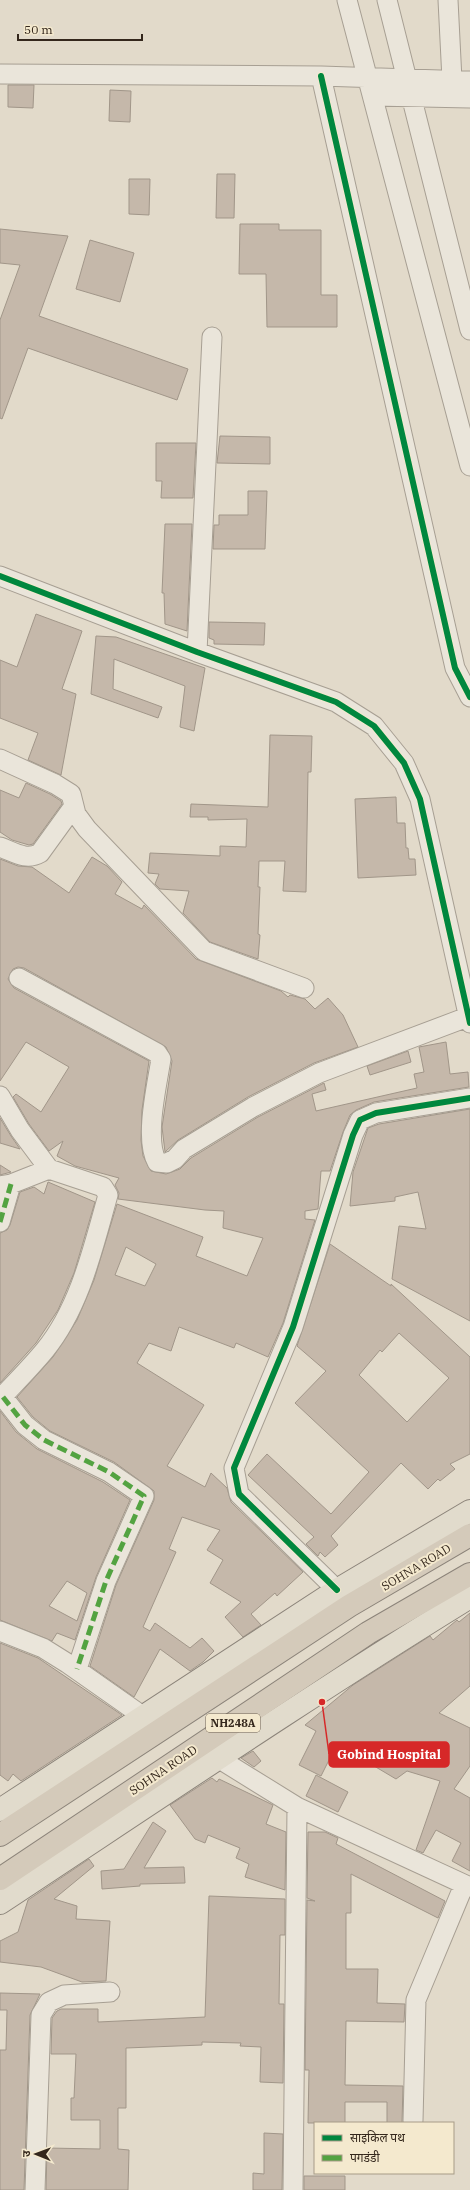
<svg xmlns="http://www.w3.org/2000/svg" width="470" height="2190" font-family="'IBM Plex Serif','Noto Sans Devanagari',serif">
<rect width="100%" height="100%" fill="#e2daca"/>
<!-- building -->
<path fill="#c5b8aa" stroke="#a19689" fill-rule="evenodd" d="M8 85H34L33 108 8 107Z
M110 90 131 91 130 122 109 121Z
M217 174H235L234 218H216Z
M129 179H150L149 215 129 214Z
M240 224H279V230H321V295H337V327H267L266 274H239Z
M0 229 68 236 39 316 188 369 177 400 28 348 2 419 0 418V320L20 265 0 263Z
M90 240 134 253 120 302 76 289Z
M220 436 270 437V464L217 463Z
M156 443H196L193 498H161L162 481H156Z
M248 491H267L265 549H213L214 525H219V515H248Z
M165 524H192L187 631 165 624 164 593H162Z
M36 614 82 631 62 689 76 694 61 775 28 760 38 733 0 718V660L17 667Z
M209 622 265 623 264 645 214 644V640L209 638Z
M96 636 116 637 205 668 194 731 180 727 185 686 114 659 113 689 162 707 158 718 91 694Z
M270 735 312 736 311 772H308L306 892 283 891 285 861H259L258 887H260L258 934 260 935 258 959 210 942 183 913 189 891 160 889 155 884 159 874 148 873 150 853 220 856V846L246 847 247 819 208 820V817H190L191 804 268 807Z
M26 783 50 794 61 801 62 804 33 844 29 845 12 840 0 832V790L19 798Z
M396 797 397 823H405L406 848H408L409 859H415L416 875 358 878 355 799Z
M92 857 107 866 122 882 115 894 142 909 144 905 196 959 281 991 288 997 290 995 305 999 315 1009 328 998 343 1015 358 1047 314 1063 248 1097 178 1140 165 1152 162 1127 172 1061 166 1047 24 968 18 967 13 969 8 979 14 988 149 1061 142 1110 141 1140 143 1156 151 1171 166 1174 180 1169 191 1158 258 1117 324 1083 326 1090 312 1094 316 1111 417 1088 414 1074 424 1072 419 1047 446 1042 450 1074 468 1072 469 1087 374 1102 356 1110 350 1115 343 1132 330 1171H321L318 1209 305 1211V1219L315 1220 283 1323 268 1357 236 1343 234 1348 179 1327 171 1351 149 1343 137 1363 204 1405 167 1466 205 1487 211 1473 227 1488 231 1502 303 1572 277 1596 275 1593 251 1614 261 1625 243 1637 225 1617 241 1602 210 1583 223 1560 207 1550 220 1530 182 1517 169 1549 176 1552 143 1627 150 1631 155 1623 190 1648 202 1638 214 1651 203 1662 190 1671 160 1649 134 1697 90 1666 116 1585 154 1500V1491L114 1462 50 1431 33 1417 17 1397 53 1357 77 1320 94 1280 117 1204 203 1237 196 1256 247 1276 263 1238 223 1228 224 1211 205 1210 118 1199 119 1193 115 1185 119 1178 75 1166 57 1156 63 1141 49 1151 29 1124 13 1097 16 1094 41 1112 69 1067 26 1042 0 1081V859L18 866 32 867 69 893ZM126 1247 156 1264 145 1286 115 1275Z
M408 1051 411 1062 370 1075 367 1066Z
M470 1109V1321L392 1279 399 1226 426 1229 418 1192 395 1197V1201L350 1206 353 1172 368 1128 379 1124Z
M0 1118 11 1136 20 1149 0 1143Z
M0 1165 11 1172 0 1175Z
M48 1182 95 1202 74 1273 58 1310 36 1343 0 1383V1233L7 1230 10 1225 20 1192 34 1187 44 1194Z
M330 1244 391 1286V1284L470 1357V1454L450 1464 455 1469 440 1481 438 1479 428 1489 401 1463 331 1536 338 1545 325 1557 320 1552 318 1556 306 1544 314 1537 248 1475 267 1454 331 1514 369 1472 295 1403 326 1371 297 1346ZM399 1333 449 1378 407 1422 359 1375 380 1350 382 1352Z
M0 1411 16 1432 37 1449 103 1482 130 1500 96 1577 75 1640 57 1633 52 1641 0 1620ZM67 1581 87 1593 77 1621 49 1606Z
M470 1613V1686L439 1713 470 1728V1766L454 1789 470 1798V1871L452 1861 461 1843 436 1830 423 1853 416 1850 440 1781 407 1771 396 1779 337 1744 321 1776 299 1765 316 1731 305 1725 353 1685 430 1636 433 1640 457 1620 459 1622Z
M0 1643 38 1658 122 1715 21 1781 13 1774 8 1781 0 1775Z
M253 1751 261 1761 254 1767 241 1758Z
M316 1775 348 1792 338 1812 306 1796Z
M212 1778 217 1782 219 1779 273 1805 266 1824 286 1832 285 1890 245 1877 249 1864 236 1858 240 1848 208 1835 205 1843 195 1839 170 1805Z
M153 1822 166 1831 144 1868 184 1867 185 1883 140 1884V1886L102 1889 101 1871 124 1869Z
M308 1832H325L338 1838 336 1844 445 1901 438 1918 351 1874V1913H346V1969H378L377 2003 405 2004 404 2022 346 2021 345 2085 403 2086 402 2123H387V2102H345V2123H308L309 2070H305L307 1900 315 1901 307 1898Z
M89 1859 94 1866 54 1899 77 1906 76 1919 110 1921 106 1981 82 1982 41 1967 0 1962V1941L18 1932 28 1900Z
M209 1896 285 1899V1935H280L279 2004H284L283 2083 260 2082 261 2047 240 2046 241 2043 202 2042V2045L126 2048V2108H118V2149L129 2150 128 2190H46L47 2148 100 2149V2120H71V2098H74L76 2054H51L52 2018 57 2011 61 2009H98V2022L205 2017Z
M0 1993 40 1994 30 2015 24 2190H0V2050H6L7 2010H0Z
M264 2133 283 2134 282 2190H253V2173L264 2174Z
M304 2176H345V2190H304Z"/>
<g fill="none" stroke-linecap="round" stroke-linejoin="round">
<defs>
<path id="minor" d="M347 0 470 466
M387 0 470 330
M448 0 452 80
M0 74 321 76 470 81
M321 76 455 668 470 697
M374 96 470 98
M0 576 197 652 336 702 374 726 404 763 420 799 470 1023
M197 652 212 337
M0 759 55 784 71 794 76 814 87 829 204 951 304 988
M0 847C14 852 26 861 40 853L74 806
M19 978 157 1053 161 1059C157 1085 144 1139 157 1162L167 1163 175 1159 184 1149 253 1107 319 1073 470 1016
M0 1096 20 1130 49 1169
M0 1186 11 1184 49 1169 103 1187 108 1195C93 1248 80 1307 45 1350 31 1367 15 1383 0 1399
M0 1222 11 1184
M3 1397 25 1425 44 1440 109 1472 144 1496 106 1581 77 1669
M337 1590 239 1494 234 1468 293 1327 353 1135 360 1120 376 1113 470 1098
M0 1631 43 1648 67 1663 144 1717
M218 1758 297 1807 470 1887
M413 2121 416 2000 464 1885
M35 2190 41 2015 49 2002 64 1995 110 1992
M293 2190 297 1807"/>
<path id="major" d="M0 1810 337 1590 470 1511
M0 1903C156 1800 311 1695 470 1597"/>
<path id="highway" d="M0 1835 349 1606 470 1535
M0 1879 368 1633 470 1574"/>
</defs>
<!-- minor casing -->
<use href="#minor" stroke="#a79f93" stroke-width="21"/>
<!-- major casing -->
<use href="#major" stroke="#8c847a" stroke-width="24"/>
<!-- highway casing -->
<use href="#highway" stroke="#8c847a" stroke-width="24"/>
<!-- minor -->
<use href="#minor" stroke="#eae5da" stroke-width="19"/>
<!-- major -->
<use href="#major" stroke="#e1dbcc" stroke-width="22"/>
<!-- highway -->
<use href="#highway" stroke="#d4caba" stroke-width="22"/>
<!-- quiet -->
<path stroke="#53a341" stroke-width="5" stroke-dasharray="10 5" stroke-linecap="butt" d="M0 1222 11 1184
M3 1397 25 1425 44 1440 109 1472 144 1496 106 1581 77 1669"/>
<defs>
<path id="cycleway" d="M321 76 455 668 470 697
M0 576 197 652 336 702 374 726 404 763 420 799 470 1023
M337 1590 239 1494 234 1468 293 1327 353 1135 360 1120 376 1113 470 1098"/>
</defs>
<!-- cycleway casing -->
<use href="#cycleway" stroke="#f4e9ce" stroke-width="8"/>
<!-- cycleway -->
<use href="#cycleway" stroke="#00873e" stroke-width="6"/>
</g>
<g text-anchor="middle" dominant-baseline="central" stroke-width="4" stroke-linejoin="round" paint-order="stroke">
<!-- shield labels -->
<rect fill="#f4e9ce" stroke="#6e6151" stroke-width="1" x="206" y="1714" width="54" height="18" rx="3"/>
<g font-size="11" font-weight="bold" fill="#34271c">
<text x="233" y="1723">NH248A</text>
</g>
<!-- street labels -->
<g font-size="12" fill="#34271c" stroke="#f4e9ce">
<text transform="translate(416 1567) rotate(-31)">SOHNA ROAD</text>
<text transform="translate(163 1770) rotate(-34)">SOHNA ROAD</text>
</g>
</g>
<!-- callouts -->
<path fill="none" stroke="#d62828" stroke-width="1.5" d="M322 1702L329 1754"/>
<circle fill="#d62828" stroke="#f4e9ce" stroke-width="1.5" cx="322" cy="1702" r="4"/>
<rect fill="#d62828" stroke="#d62828" stroke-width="1.5" x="329" y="1742" width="120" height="25" rx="4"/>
<g font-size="13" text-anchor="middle" font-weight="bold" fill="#fff">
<text x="389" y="1759">Gobind Hospital</text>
</g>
<!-- legend -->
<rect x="314" y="2122" width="140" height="52" fill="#f4e9ce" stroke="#a79b87"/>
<rect x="322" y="2135" width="20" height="6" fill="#00873e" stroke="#a79b87"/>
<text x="350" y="2142" font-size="12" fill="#34271c">साइकिल पथ</text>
<rect x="322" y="2155" width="20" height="6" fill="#53a341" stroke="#a79b87"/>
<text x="350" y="2162" font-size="12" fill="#34271c">पगडंडी</text>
<!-- north arrow -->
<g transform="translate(36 2154) rotate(271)" stroke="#f4e9ce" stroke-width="3" paint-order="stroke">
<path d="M0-3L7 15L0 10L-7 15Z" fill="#34271c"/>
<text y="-6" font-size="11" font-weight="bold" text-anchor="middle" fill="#34271c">उ</text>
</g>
<!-- scale -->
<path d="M18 34v6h124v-6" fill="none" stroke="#34271c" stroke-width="2"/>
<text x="24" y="34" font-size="12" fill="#34271c" stroke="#f4e9ce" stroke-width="3" paint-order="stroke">50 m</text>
</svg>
